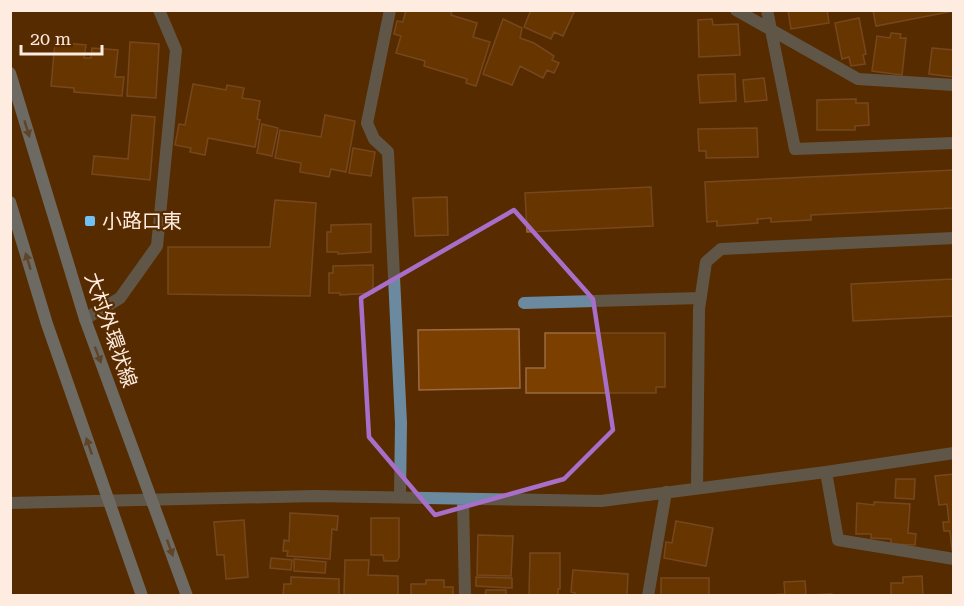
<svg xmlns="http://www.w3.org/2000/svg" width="964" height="606" font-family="'Roboto Serif','Noto Sans JP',serif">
<rect width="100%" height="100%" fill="#582b00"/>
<!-- building -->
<path fill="#7b4000" stroke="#9b6942" stroke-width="1.5" d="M406 10H452L451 15 477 23 473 37 490 42 476 86 466 83 467 79 424 66 425 61 396 53 401 36 394 34 397 21 403 22Z
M531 10H571L574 12 563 36 554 32 551 39 524 27Z
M788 10H827L829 23 791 29Z
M873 10H954V11L876 26Z
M859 18 866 54 863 55 865 64 851 66 849 57 842 59 835 23Z
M503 19 522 28 520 38 534 43 554 56 552 60 559 63 554 73 547 70 543 78 520 66 512 85 483 74Z
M712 19 713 25 738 24 740 55 699 57 698 20Z
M891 33 901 34 900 38H906L902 75 872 71 877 36 890 38Z
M55 42 86 45 84 58H91L92 48 118 50 115 77H124L122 96 74 92V88L51 86Z
M130 42 159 44 156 98 127 96Z
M932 48 954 50V77L929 74Z
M735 74 736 101 700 103 698 75Z
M764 78 767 100 745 102 743 80Z
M193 84 226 90 227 85 244 88 242 98 260 101 257 119 260 120 255 147 208 138 205 155 190 152 191 148 175 145 179 124 185 125Z
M856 99V103H868L869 125 855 126V130H817V100Z
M132 115 155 117 150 180 92 174 94 156 128 159Z
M325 115 355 121 346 172 331 169 329 177 300 172 301 163 275 158 280 130 321 137Z
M262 124 278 128 272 156 257 153Z
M757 128 758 157 706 158V151H699L698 129Z
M353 148 375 152 371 176 349 173Z
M954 170V208L811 215V220L771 222V218L757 219 758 223 717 226V221L707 222 705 182Z
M651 187 653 226 527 232 525 193Z
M447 197 448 235 415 236 413 198Z
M275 200 316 203 310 296 168 294V247H270Z
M371 224V252L338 254V252H327V232H331V225Z
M373 265V293L340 295V293H329V273H333V266Z
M954 279V316L853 321 851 284Z
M519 329 520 388 419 390 418 330Z
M545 333H665V387H656V393H526V368H545Z
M954 474V550H952L950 531H944L943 522H949L947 504 939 505 935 476Z
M896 479H915L914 499 895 498Z
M874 502 910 504 908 533 916 534 915 545 891 544V539L871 538V534H856L857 503 874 505Z
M290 513 338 516 337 530 332 529 330 559 287 556 288 551H283L284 540 289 541Z
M371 518H399V557L397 561H384L383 555H371Z
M244 520 248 577 226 579 224 555H217L214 522Z
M676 521 713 528 706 566 664 558 666 542 672 543Z
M478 535 513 536 511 576 477 575Z
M530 553H560V589H558V596H529Z
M271 558 292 560 291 570 270 568Z
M294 559 326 562 325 573 294 571Z
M345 560H369L368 575 398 576V596H344Z
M573 570 628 574 627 596H575V593L571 592Z
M922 576 923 596H891V583H903V577Z
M291 577 339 579V596H283L284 584H291Z
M476 577 512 578V588L476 586Z
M661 578H709V596H661Z
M426 580H444V587H453V596H411V584H426Z
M805 581 806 595 832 594V596H755L785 594 784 582Z
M486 590H506V596H485Z"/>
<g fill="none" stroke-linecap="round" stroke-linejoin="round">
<!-- lane -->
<path stroke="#6b8a9f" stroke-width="12" d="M390 10 367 123 374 139 388 152 401 423 400 497"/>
<!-- street -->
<path stroke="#6b8a9f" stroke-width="12" d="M736 10 858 79 954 85
M767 10 795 149 954 143
M524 303 700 298
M85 319 120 298 157 246 176 50 159 10
M826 472 838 540 954 559
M697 488 699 309 706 262 721 249 954 238
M463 499 465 596
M10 503 315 496 601 501 826 472 954 453
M648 596 666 492"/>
<!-- secondary -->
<path stroke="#86b7d9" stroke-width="12" d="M10 73 85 319 187 596
M10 202 47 324 142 596"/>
</g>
<!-- one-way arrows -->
<defs><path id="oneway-solid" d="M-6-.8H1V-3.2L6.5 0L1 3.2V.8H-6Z" transform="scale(1.5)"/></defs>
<g fill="#6a6357">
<use href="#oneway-solid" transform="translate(27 129) rotate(73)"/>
<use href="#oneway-solid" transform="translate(28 261) rotate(-107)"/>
<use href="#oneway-solid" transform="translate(98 355) rotate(69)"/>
<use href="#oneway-solid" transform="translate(89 446) rotate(-109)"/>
<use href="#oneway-solid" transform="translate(170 548) rotate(70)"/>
</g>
<!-- marked area -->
<path d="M0 0H964V606H0ZM514 210 593 299 613 430 564 479 435 515 369 437 361 298Z" fill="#582b00" fill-opacity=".55" fill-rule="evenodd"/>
<path fill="none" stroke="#a86fca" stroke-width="4.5" stroke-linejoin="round" d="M514 210 593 299 613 430 564 479 435 515 369 437 361 298Z"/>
<!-- markers -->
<rect fill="#71c1f5" stroke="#582b00" stroke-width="2" x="84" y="215" width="12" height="12" rx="3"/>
<g text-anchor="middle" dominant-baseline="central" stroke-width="4.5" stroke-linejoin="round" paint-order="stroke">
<!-- poi labels -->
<g font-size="20" fill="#fdecdf" stroke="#582b00" text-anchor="start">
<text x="102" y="221">小路口東</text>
</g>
<!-- street labels -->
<g font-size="20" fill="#fdecdf" stroke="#582b00">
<text transform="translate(111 330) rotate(71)">大村外環状線</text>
</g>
</g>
<!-- border -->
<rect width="964" height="606" fill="none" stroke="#fdecdf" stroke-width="24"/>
<!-- scale -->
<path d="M21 45v9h81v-9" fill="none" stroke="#fdecdf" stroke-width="3"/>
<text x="30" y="45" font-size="18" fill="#fdecdf" stroke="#582b00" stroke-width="4.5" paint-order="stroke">20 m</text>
</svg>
